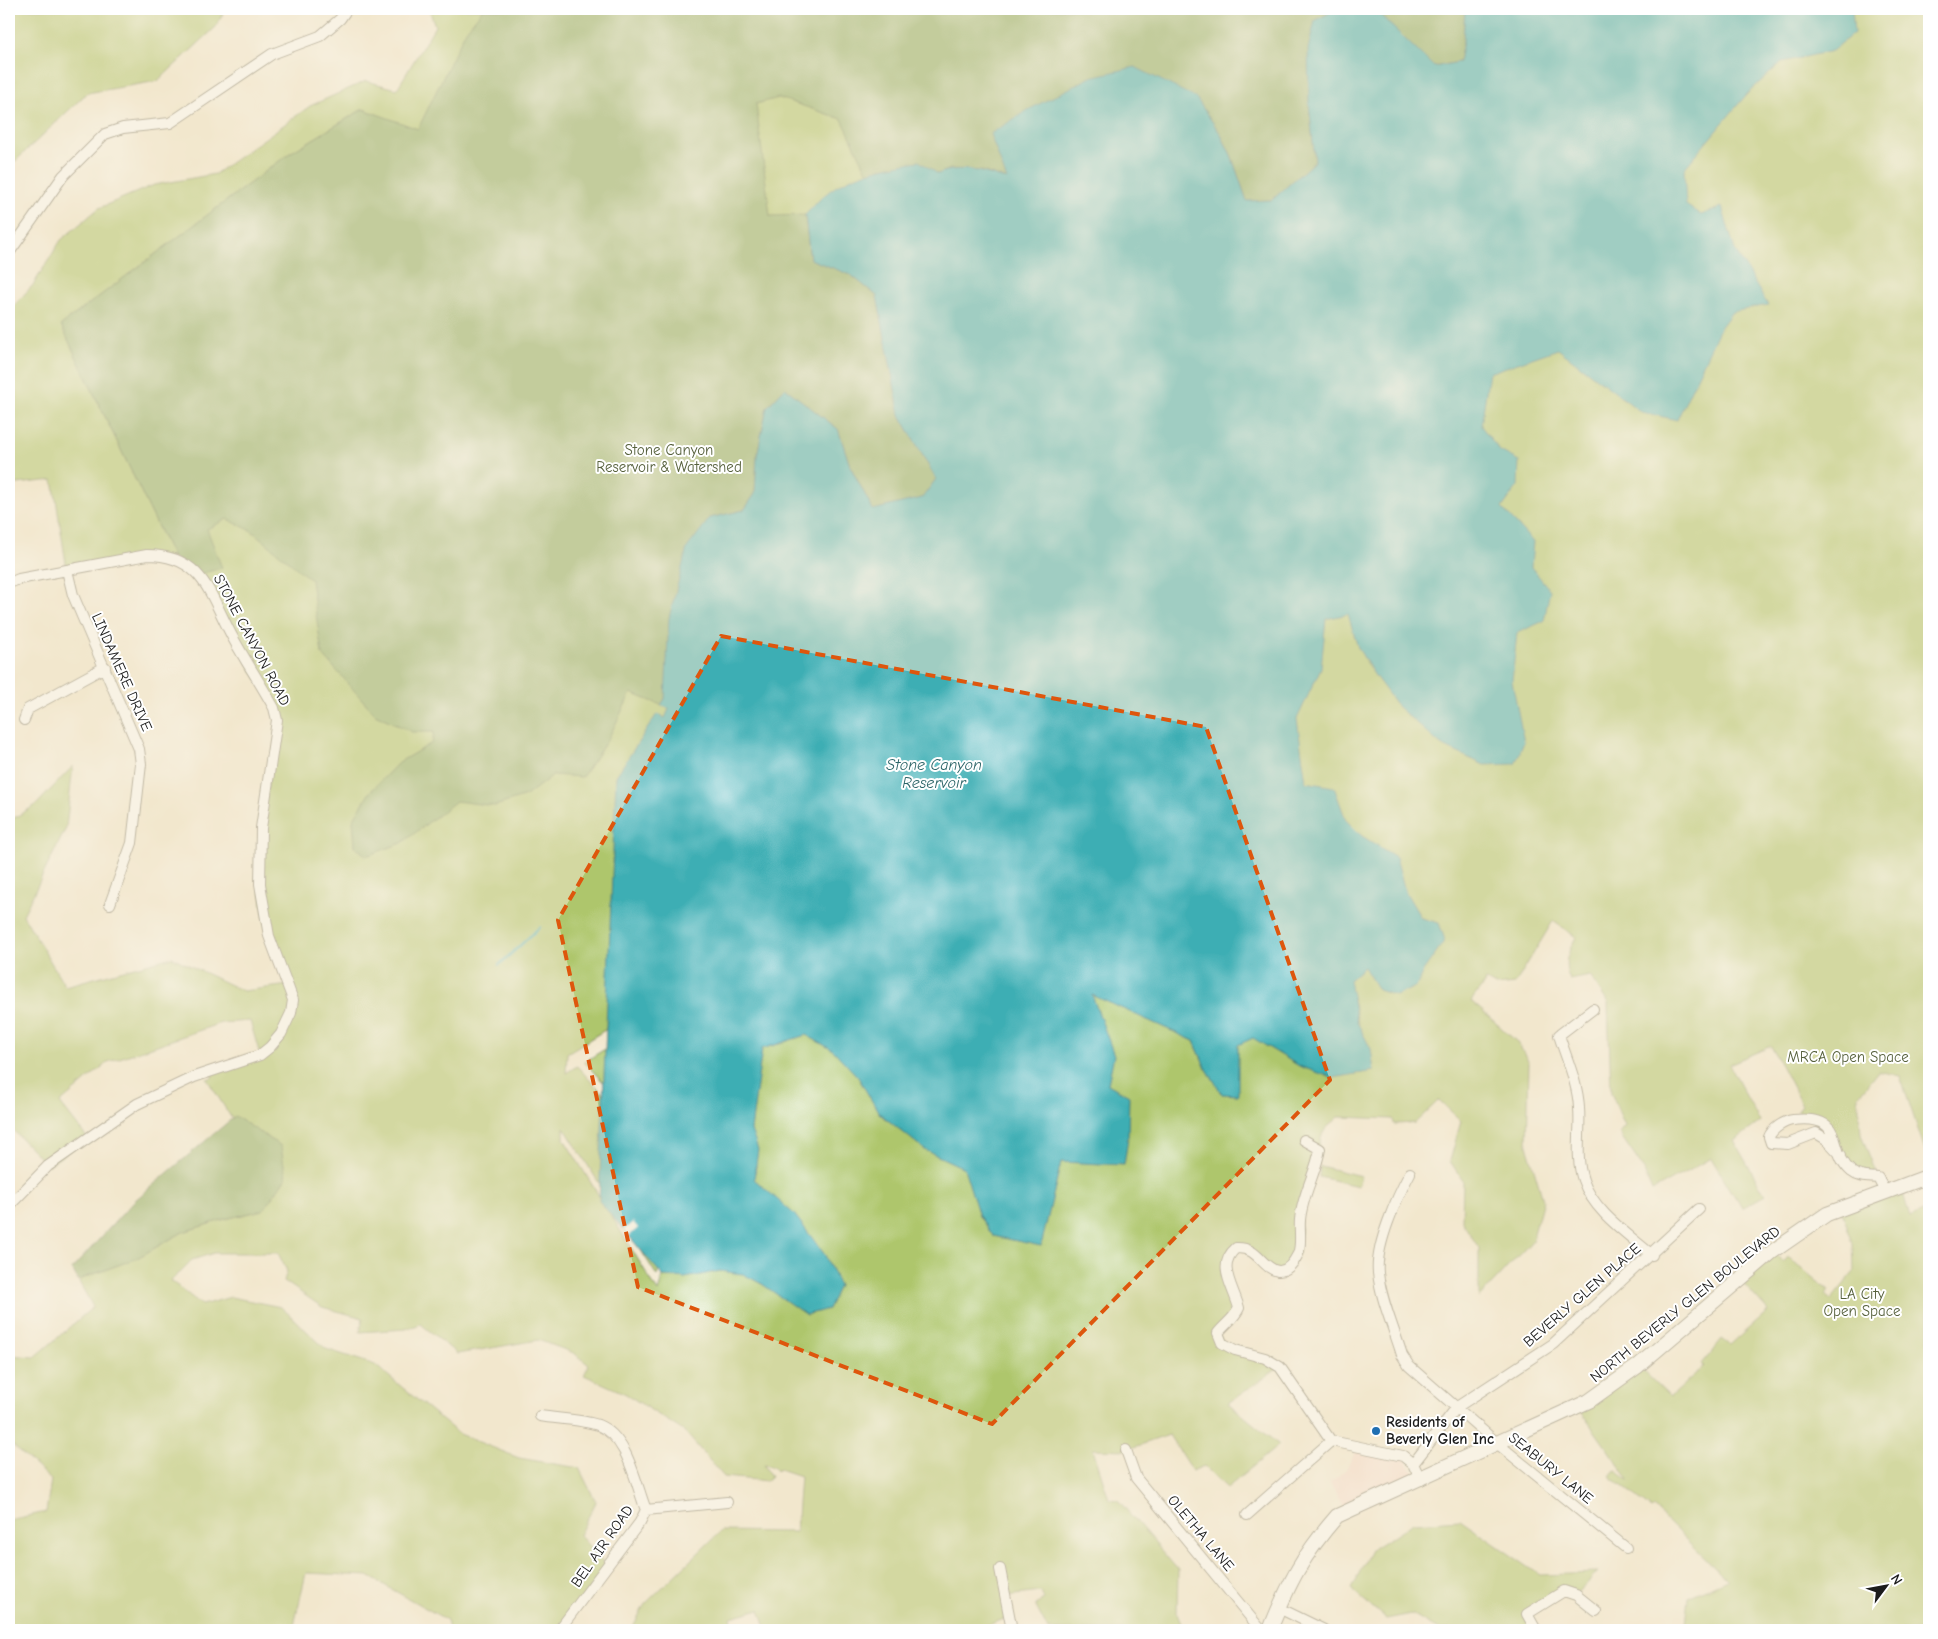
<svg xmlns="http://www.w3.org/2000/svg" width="1938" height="1639" font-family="'Comic Neue',sans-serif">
<rect width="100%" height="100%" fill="#fff"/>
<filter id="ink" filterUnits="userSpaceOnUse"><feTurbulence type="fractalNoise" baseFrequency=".02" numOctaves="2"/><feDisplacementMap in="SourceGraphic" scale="10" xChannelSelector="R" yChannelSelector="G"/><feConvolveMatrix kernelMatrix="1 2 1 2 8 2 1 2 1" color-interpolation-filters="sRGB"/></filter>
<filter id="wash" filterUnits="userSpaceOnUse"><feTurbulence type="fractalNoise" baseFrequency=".0096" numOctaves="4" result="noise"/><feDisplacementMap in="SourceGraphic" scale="20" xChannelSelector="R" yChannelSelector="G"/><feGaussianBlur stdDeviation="1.12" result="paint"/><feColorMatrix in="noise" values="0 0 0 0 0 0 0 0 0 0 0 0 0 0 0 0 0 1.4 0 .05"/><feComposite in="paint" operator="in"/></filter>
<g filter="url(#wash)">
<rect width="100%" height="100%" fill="#f2e7cd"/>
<!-- built -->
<path fill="#f6d2c3" d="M1359 1446 1403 1456 1420 1480 1346 1512 1330 1483 1346 1469Z"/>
<!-- green -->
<path fill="#aec66c" stroke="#657144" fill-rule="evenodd" d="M9 9H225L216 27 158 81 87 93 9 167Z
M429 9H1929V1162L1900 1076 1878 1071 1858 1096 1861 1134 1878 1178C1871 1178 1863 1178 1858 1176 1830 1163 1850 1128 1809 1119L1807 1115 1804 1118 1797 1111 1802 1105 1771 1046 1729 1064 1760 1122 1734 1141 1765 1195 1742 1208 1711 1158 1652 1191 1643 1168 1619 1133 1625 1126 1611 1093 1608 1003 1590 976 1570 980C1562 963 1568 953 1576 937L1553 921 1515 984 1496 986 1486 981 1471 1001 1516 1041 1529 1062 1527 1145 1543 1200 1532 1241 1479 1298V1248L1462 1222 1463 1181 1450 1161 1461 1121 1439 1100 1415 1123 1394 1124 1393 1119 1339 1117C1334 1122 1326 1127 1323 1133 1318 1141 1320 1154 1318 1163 1314 1178 1306 1192 1302 1206 1298 1223 1306 1268 1281 1271 1267 1273 1259 1247 1236 1248 1216 1265 1233 1286 1239 1308 1234 1319 1225 1324 1218 1333 1226 1352 1244 1352 1262 1357 1269 1359 1274 1364 1280 1367L1228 1403 1279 1445 1227 1488 1204 1466 1192 1471 1169 1435 1126 1450 1093 1449 1109 1499 1118 1500 1178 1570 1177 1613 1184 1630H1048L1035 1605 1044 1600 1041 1592 1006 1596 1010 1617 974 1630H767L760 1609 731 1617 734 1630H631L645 1604 721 1531 796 1532 800 1476 779 1469 777 1471 774 1467 764 1465 771 1477 767 1481 724 1477 685 1432 626 1394 584 1375 589 1365 574 1353 538 1340 457 1354 421 1324 406 1329 360 1332 363 1318 322 1307 284 1281 287 1271 278 1253H214L192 1260 171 1281 202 1305 231 1297 281 1307 326 1349 375 1365 459 1434 519 1458 579 1468 596 1502 579 1535 607 1566 559 1630H449L447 1620 368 1576 306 1573 293 1630H9V1520L46 1512 51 1480 9 1442V1355L35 1357 93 1307 78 1280 137 1258 183 1232 225 1219 263 1210 277 1191 207 1079 213 1077 210 1072 260 1055 250 1021 221 1023 108 1062 60 1103 87 1138 48 1166 9 1126V821L36 805 73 766 66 828 23 915 65 986 172 957 243 991 289 985C278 963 269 941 264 917 253 856 266 793 277 733V720L274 708 233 638 209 588 199 574 206 572 188 556 173 550 194 534 105 388 377 114 363 109 290 153 61 325 173 558 147 555 67 570 53 480 9 485V311L33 285 61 240 99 208 154 185 215 174 310 106 366 81 397 89 435 26ZM1716 335 1711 347 1626 401 1619 396ZM1516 460 1519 461 1518 468 1436 520 1470 575 1514 522 1520 527 1475 583 1515 647 1514 659 1470 590 1455 607 1376 663 1489 764 1471 758 1371 669 1365 660 1449 601 1465 582 1429 524 1303 602 1318 673 1313 685 1297 607 1187 676 1260 733 1304 702 1298 716 1264 740 1269 782 1364 861 1377 845 1384 850 1371 866 1408 897 1421 918 1439 923 1443 937 1366 873 1320 927 1341 980 1354 1004 1358 1024 1333 983 1314 931 1243 958 1275 1025 1273 1047 1305 1062 1368 1044 1371 1051 1307 1069 1266 1046 1267 1028 1235 960 1210 970 1165 1010 1199 1035 1214 1065 1215 1082 1205 1066 1194 1041 1121 1005 1101 985 1095 996 1092 995 1093 999 1058 1065 1020 1146 1055 1168 1050 1175 1017 1153 983 1222 978 1214 1009 1148 910 1086 889 1121 883 1117 905 1081 792 938C775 950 785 986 762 989 752 991 740 985 731 983L779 1044 771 1046 718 980 654 1018 752 1119 751 1129 647 1023 584 1062 607 1086 679 1147 696 1172 756 1165 755 1173 701 1180 767 1287 753 1279 695 1185 666 1276H663L658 1292 564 1139V1127L657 1276 690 1178 673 1151 601 1092 577 1066 566 1073 567 1053 712 965 719 964 761 973 770 938 778 929 803 908 823 898 871 889 913 864 901 845Z
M1320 1166 1361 1176 1358 1186 1319 1177Z
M1901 1186 1910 1218 1929 1209V1630H1680L1686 1624 1689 1597 1727 1580 1654 1508 1652 1510 1610 1476 1615 1470 1630 1481 1577 1406 1638 1366 1670 1397 1704 1366 1702 1364 1722 1339 1730 1345 1768 1311 1739 1279 1772 1252 1784 1262 1788 1257 1829 1291 1825 1295 1831 1300 1854 1272 1853 1243 1841 1209Z
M1460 1520 1540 1575 1597 1573 1576 1595 1564 1592 1527 1614 1536 1630H1440L1412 1614 1386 1619 1351 1589 1371 1550 1413 1523Z"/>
<!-- forest -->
<path fill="#8aab60" stroke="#53643e" d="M483 9H1336L1315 21 1309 103 1315 161 1272 200 1247 201 1231 155 1220 133 1196 98 1167 85 1007 180 982 171 951 169 938 174 881 168 868 173 842 119 779 98 756 104 770 216 805 215 810 259 851 275 877 296 900 415 936 479 923 498 873 510 850 466 838 429 785 388 767 407 757 456 755 494 744 510 710 518 665 699 661 705 631 693 608 739 582 777 553 775 526 796 495 806 456 801 402 843 366 856 355 846 353 820 370 792 399 762 432 743 434 732H412L375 714 322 654 311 580 252 531 227 519 207 529 222 568 199 574 173 558 61 325 290 153 363 109 418 129 466 30Z
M1374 9H1465L1463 41 1459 62 1433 67Z
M235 1116 281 1146 286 1178 263 1210 225 1219 183 1232 137 1258 78 1280 72 1269 134 1201Z"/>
<!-- water -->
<path fill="#3caeb4" stroke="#2c6568" d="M1336 9H1374L1434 67 1459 62 1463 41 1465 9H1852L1854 33 1832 51 1782 62 1747 94 1684 169 1686 205 1701 215 1722 207 1735 250 1768 305 1732 312 1720 328 1677 420 1641 412 1558 349 1489 373 1481 426 1500 451 1519 461 1518 486 1502 508 1533 542 1531 567 1550 590 1544 621 1517 633 1512 681 1524 742 1515 764 1484 765 1441 745 1398 707 1375 676 1358 648 1348 614 1326 619 1321 668 1297 719 1306 782 1334 787 1346 820 1362 836 1396 857 1405 891 1421 918 1439 923 1445 940 1423 971 1417 986 1396 996 1378 990 1364 967 1349 980 1357 1022 1371 1049 1374 1071 1333 1078 1299 1066 1253 1038 1238 1045V1095L1222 1094 1205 1066 1194 1041 1092 995 1114 1055 1108 1084 1129 1096 1128 1138 1124 1165 1061 1162 1041 1246 993 1236 979 1216 964 1168 925 1150 879 1113 858 1077 833 1050 806 1035 762 1049 751 1130 758 1150 754 1179 794 1214 825 1255 839 1286 828 1309 806 1315 762 1284 743 1274 720 1271 685 1278 663 1276 599 1201 616 776 657 714 665 718 669 709 661 705 665 699 669 618 687 548 710 518 744 510 755 494 757 456 767 407 785 388 838 429 850 466 873 510 922 498 936 479 900 415 877 296 851 275 810 259 805 215C812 208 819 199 827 193 853 172 888 166 919 161L938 174C961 164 984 172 1007 180L990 134 1028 110 1091 77 1135 67 1196 98 1220 133 1231 155 1247 201 1272 200 1315 161 1309 103 1308 49 1315 21Z"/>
<!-- pier -->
<path fill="#f2e7cd" d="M633 1222 638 1228 629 1236 623 1230Z"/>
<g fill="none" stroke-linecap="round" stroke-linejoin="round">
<!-- stream -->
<path stroke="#3caeb4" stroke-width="2.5" d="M499 965 540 927"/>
</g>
</g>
<g filter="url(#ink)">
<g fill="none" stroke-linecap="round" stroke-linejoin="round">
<defs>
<path id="minor" d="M9 253 63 176 105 134 123 128 170 123 272 54 320 36 340 19 347 9
M67 570 73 595 139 749 141 764 132 843 110 904
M9 583 19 579 147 555C204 555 210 596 233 638 246 662 261 684 274 708L277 720 261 828 260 884 269 936 293 1000 291 1013 281 1034 270 1047 260 1055 194 1077 137 1104 48 1166 9 1206
M24 720 28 709 105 667
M1593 1009 1559 1035C1566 1058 1578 1083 1579 1108 1581 1131 1575 1157 1583 1180 1593 1211 1628 1234 1652 1255
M1304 1140 1320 1149C1316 1173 1302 1195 1300 1220 1299 1231 1302 1244 1298 1254 1294 1262 1288 1272 1278 1271 1261 1268 1259 1247 1236 1248 1216 1265 1233 1286 1239 1308 1234 1319 1225 1324 1218 1333L1222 1343 1235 1350 1265 1358 1280 1367 1331 1441 1403 1456 1413 1464 1421 1480
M1841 1155 1826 1139 1816 1133 1788 1144 1771 1143 1769 1137C1772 1129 1784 1121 1793 1120 1849 1114 1825 1150 1852 1172 1859 1178 1869 1177 1878 1178L1885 1192
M1410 1173C1397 1197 1375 1246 1378 1273 1381 1300 1394 1329 1402 1355L1409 1366 1498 1444 1626 1548
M540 1416C558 1419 581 1419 598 1425 628 1437 635 1482 646 1510L640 1522 559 1630
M1126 1450 1136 1478 1261 1630
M1413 1464 1457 1407 1553 1344 1699 1209
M646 1510 727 1502
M1247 1515 1331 1441
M1000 1569 1012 1630
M1279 1608 1324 1630
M1536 1630 1527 1614 1564 1591 1576 1595 1596 1611"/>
<path id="secondary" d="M1270 1630C1289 1582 1303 1555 1337 1516L1589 1401 1638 1366 1772 1252 1827 1214 1929 1176"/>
</defs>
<!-- minor casing -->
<use href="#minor" stroke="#878274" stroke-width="12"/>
<!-- secondary casing -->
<use href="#secondary" stroke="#878274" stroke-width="16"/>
<!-- minor -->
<use href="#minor" stroke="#fff" stroke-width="10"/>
<!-- secondary -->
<use href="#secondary" stroke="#fff" stroke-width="14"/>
</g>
</g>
<!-- marked area -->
<path d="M0 0H1938V1639H0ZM721 636 1206 727 1330 1080 992 1424 638 1287 558 920Z" fill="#f2e7cd" fill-opacity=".55" fill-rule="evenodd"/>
<path fill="none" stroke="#de560d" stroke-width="4" stroke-dasharray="10 6" stroke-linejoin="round" d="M721 636 1206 727 1330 1080 992 1424 638 1287 558 920Z"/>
<!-- markers -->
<circle fill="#1f6fb2" stroke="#fff" stroke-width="2" cx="1376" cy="1431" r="5"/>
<g text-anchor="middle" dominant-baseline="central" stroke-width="4" stroke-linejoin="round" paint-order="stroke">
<!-- park labels -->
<g font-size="15" fill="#56603c" stroke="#fff">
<text x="669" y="450">Stone Canyon<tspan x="669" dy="17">Reservoir &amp; Watershed</tspan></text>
<text x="1848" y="1057">MRCA Open Space</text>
<text x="1862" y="1294">LA City<tspan x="1862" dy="17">Open Space</tspan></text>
</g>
<!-- street labels -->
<g font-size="15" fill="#1c1c1c" stroke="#fff">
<text transform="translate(252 640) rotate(62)">STONE CANYON ROAD</text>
<text transform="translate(122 672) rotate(66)">LINDAMERE DRIVE</text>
<text transform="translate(1582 1295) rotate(-41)">BEVERLY GLEN PLACE</text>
<text transform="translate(1685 1304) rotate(-39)">NORTH BEVERLY GLEN BOULEVARD</text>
<text transform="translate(1551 1468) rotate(39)">SEABURY LANE</text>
<text transform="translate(1201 1533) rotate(50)">OLETHA LANE</text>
<text transform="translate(602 1546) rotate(-55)">BEL AIR ROAD</text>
</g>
<!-- poi labels -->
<g font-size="15" font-weight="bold" fill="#1c1c1c" stroke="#fff" text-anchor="start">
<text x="1386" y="1422">Residents of<tspan x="1386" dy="17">Beverly Glen Inc</tspan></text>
</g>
<!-- water labels -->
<g font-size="16" font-style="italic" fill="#2c6568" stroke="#fff">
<text x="934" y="765">Stone Canyon<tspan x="934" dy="18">Reservoir</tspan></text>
</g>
</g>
<!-- margin -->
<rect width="1938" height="1639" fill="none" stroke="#fff" stroke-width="30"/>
<!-- north arrow -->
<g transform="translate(1886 1586) rotate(58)" stroke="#ffffff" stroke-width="4" paint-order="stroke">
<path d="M0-4L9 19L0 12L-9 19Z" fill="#1c1c1c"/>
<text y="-8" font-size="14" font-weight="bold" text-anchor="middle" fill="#1c1c1c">N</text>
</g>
</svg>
